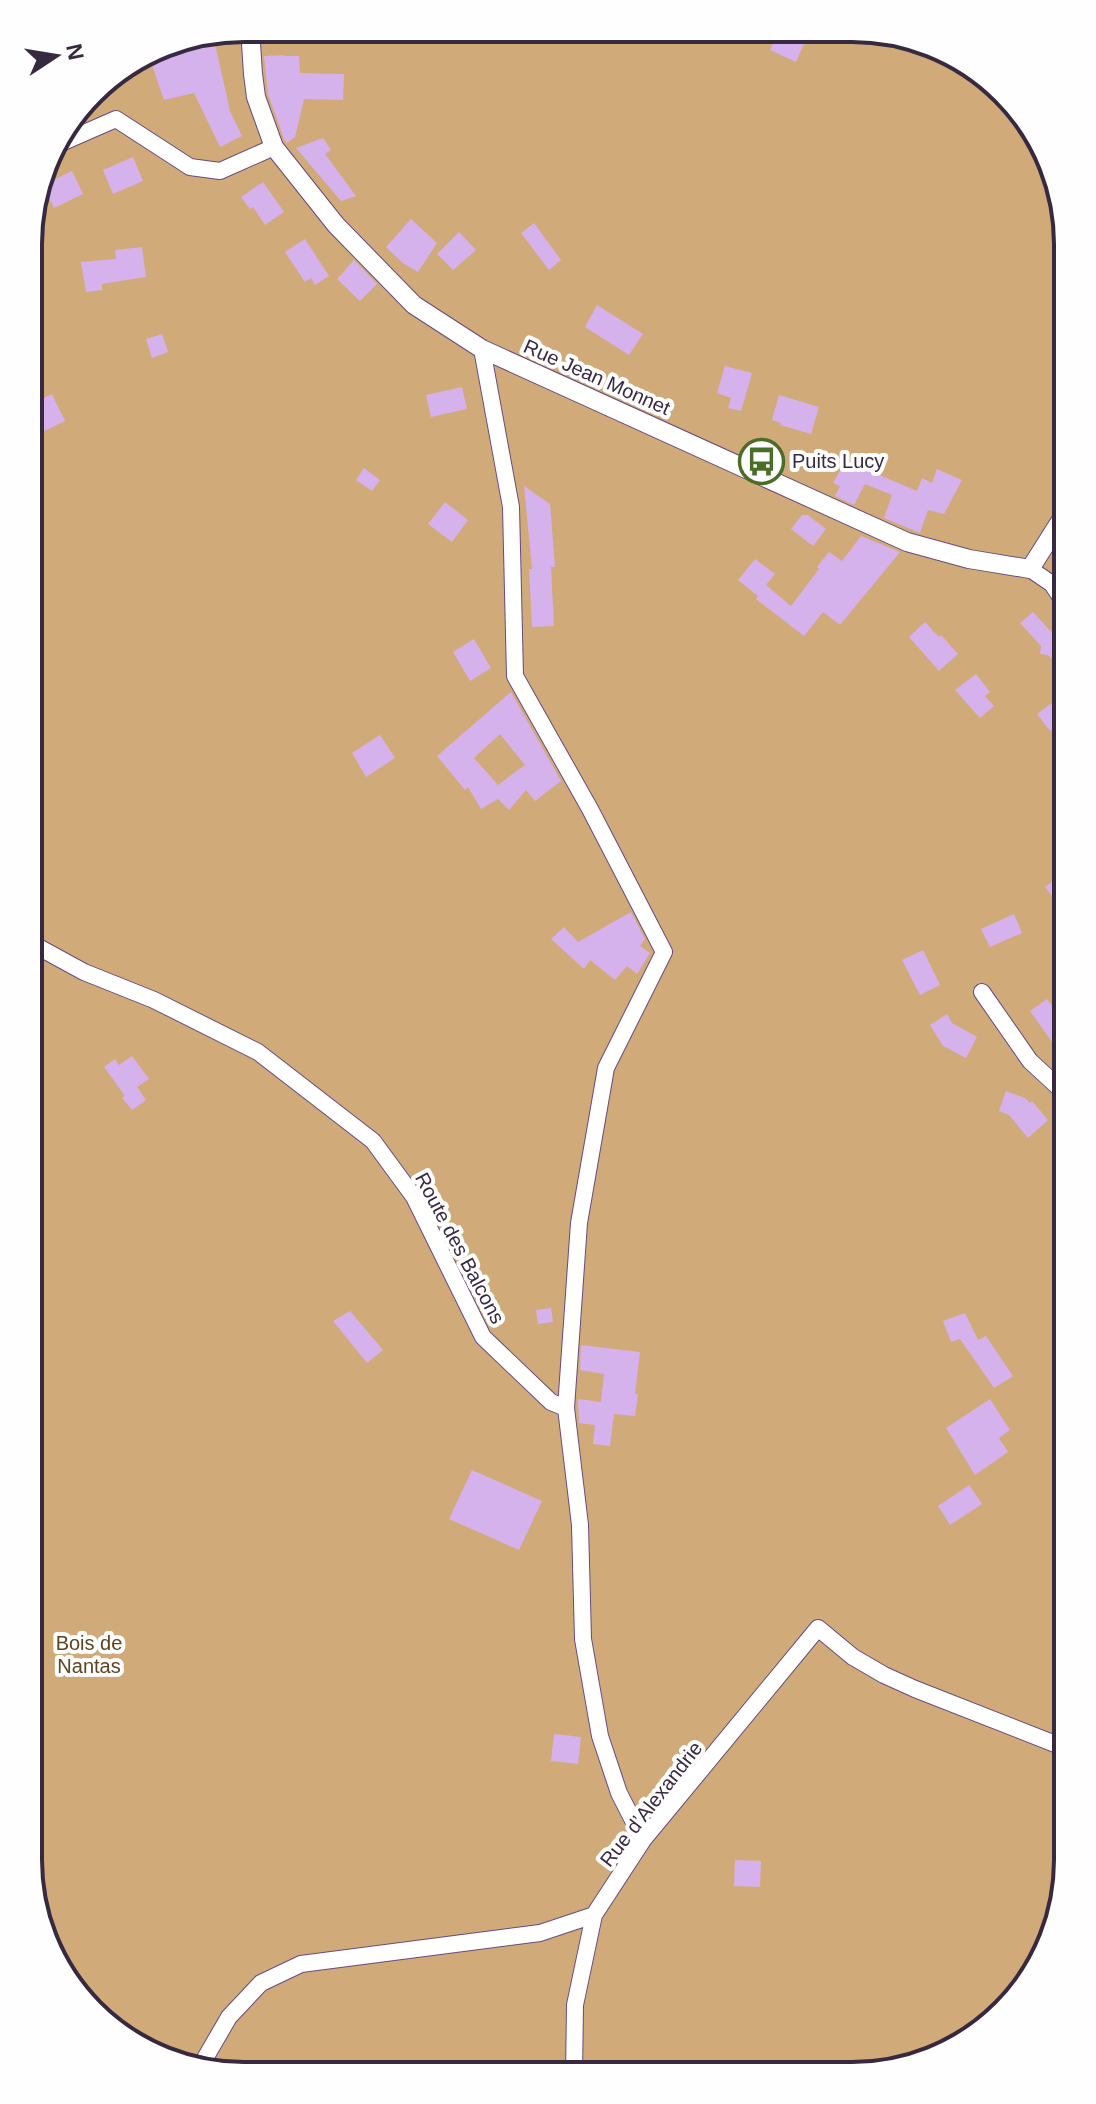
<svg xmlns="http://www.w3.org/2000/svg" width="1096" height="2104" font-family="Helvetica,sans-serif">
<rect width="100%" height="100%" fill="#e9d3f7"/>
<!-- green -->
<path fill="#d1aa79" d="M244 28 893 32 994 81 1057 175 1068 244 1067 1874 1023 1992 921 2065 852 2076 216 2074 102 2023 39 1929 28 1860 30 217 51 148 101 82 162 44Z"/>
<!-- building -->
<path fill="#d5b2ec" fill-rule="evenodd" d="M779 31 809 32 796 62 770 50Z
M193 38V41L196 40 197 42 214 39 230 111 242 136 220 147 194 93 164 100 148 53 162 44H164L166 50 180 41Z
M284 55V56H299L300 73 344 74 343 100 304 99 295 137 287 143 284 139 268 94 264 56Z
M323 138 331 150 325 154 356 196 341 201 296 148Z
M133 157 143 181 113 194 103 170Z
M72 171 83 194 54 208 43 185Z
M263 182 284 212 265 225 253 207 250 209 241 197Z
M411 219 437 243 418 272 404 264 386 247Z
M534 223 561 260 549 270 521 233Z
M459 232 476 250 453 270 437 254Z
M305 239 329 276 315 285 311 278 305 282 285 252Z
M142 247 146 277 102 284V290L86 292 81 262 116 259 115 250Z
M354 260 377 284 360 301 337 279Z
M597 305 643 334 629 355 585 327Z
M162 334 168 352 152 358 146 339Z
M725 366 752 373 741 411 728 408 731 398 717 393Z
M462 387 467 409 431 417 426 395Z
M52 394 65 421 40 433 30 411V405Z
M779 395 819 407 811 434 780 425 781 423 772 420Z
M854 459 878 472 877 474 917 491 922 478 932 483 937 469 962 480 944 514 928 510 920 533 884 518 892 495 865 484 854 505 835 496 840 486 833 483 841 469 847 472Z
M364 468 380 480 372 491 356 480Z
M524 486 550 504 555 567H551L554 626 532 627 529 569H532Z
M445 502 468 520 452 542 428 524Z
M802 515H808L826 529 813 546 791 529Z
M1068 532V579L1054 554Z
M861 536 900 552 840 625 823 612 804 636 756 599 758 596 738 580 755 559 775 574 766 585 791 606 819 569 817 567 829 552 842 561Z
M1033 612 1068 650 1056 663 1048 655 1040 654 1041 646 1020 623Z
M925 622 939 637 941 635 958 654 939 671 909 637Z
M474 639 491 668 470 681 453 652Z
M976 674 990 692 985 696 994 706 980 718 955 690Z
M1068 691V718L1050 731 1037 714Z
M511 692 561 781 535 801 526 790 509 810 498 799 481 809 468 787 465 790 437 756ZM500 734 525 765 498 785 474 758Z
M380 735 395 758 366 777 352 753Z
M1061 875 1068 885V917L1045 887Z
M631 912 645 939 640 946 650 953 637 974 627 966 615 980 590 960 584 969 551 939 564 927 578 942Z
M1014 914 1022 933 990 947 981 929Z
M923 950 940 985 920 995 902 960Z
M1047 999 1068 1027V1031L1052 1042 1030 1011Z
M947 1014 952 1023 977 1037 966 1058 943 1046 930 1025Z
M132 1056 149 1079 137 1087 146 1100 132 1110 122 1098 125 1096 104 1067 115 1059 119 1065Z
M1006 1091 1025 1098 1030 1103 1032 1101 1048 1120 1028 1138 1009 1115 999 1111Z
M551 1308 553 1322 538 1324 536 1310Z
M350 1311 383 1350 367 1363 333 1321Z
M965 1313 978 1340 986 1336 1013 1376 994 1388 960 1339 951 1342 943 1321Z
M581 1345 640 1352 635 1394H638L635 1416 614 1414 610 1446 593 1444 595 1425 579 1423 578 1399 601 1402 604 1374 580 1370Z
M990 1399 1010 1430 999 1438 1008 1452 975 1475 946 1428Z
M472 1470 542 1501 519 1550 449 1519Z
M969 1485 982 1504 950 1525 938 1506Z
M554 1734 581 1737 578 1764 551 1761Z
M735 1860 761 1861 760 1887 734 1886Z"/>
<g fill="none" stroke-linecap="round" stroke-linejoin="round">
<defs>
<path id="minor" d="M52 147 116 119 190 167 220 171 274 147
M482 349 511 507 515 676 590 809 664 952 606 1068 579 1223 566 1408 580 1525 583 1639 600 1736 619 1793 643 1840
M1030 569 1052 584 1068 608
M29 942 84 972 154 1000 258 1052 373 1141 414 1197 483 1337 551 1402 566 1408
M982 992 1030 1061 1068 1096
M200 2067 229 2017 261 1983 301 1964 540 1933 594 1915 643 1840 818 1628 853 1657 884 1675 915 1689 1068 1749
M574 2075 575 2005 594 1915"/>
<path id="tertiary" d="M250 28 253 74 256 97 274 147 336 225 414 305 482 349 907 542 969 559 1030 569 1068 509"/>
</defs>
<!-- minor casing -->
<use href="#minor" stroke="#6a4a7d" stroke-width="18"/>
<!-- tertiary casing -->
<use href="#tertiary" stroke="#6a4a7d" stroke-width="20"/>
<!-- minor -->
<use href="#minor" stroke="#fff" stroke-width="16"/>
<!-- tertiary -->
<use href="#tertiary" stroke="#fff" stroke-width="18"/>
</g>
<!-- icons -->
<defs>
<symbol id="bus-ring" viewBox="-11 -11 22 22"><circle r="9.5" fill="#fefefe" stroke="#4a6e27" stroke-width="1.5"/><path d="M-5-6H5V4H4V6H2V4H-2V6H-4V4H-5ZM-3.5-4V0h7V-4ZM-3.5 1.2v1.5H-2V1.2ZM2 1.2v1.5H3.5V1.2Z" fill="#4a6e27"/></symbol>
</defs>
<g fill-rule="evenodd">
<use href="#bus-ring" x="736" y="436" width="51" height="51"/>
</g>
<g text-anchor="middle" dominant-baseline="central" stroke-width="8" stroke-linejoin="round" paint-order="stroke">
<!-- street labels -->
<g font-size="20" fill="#372940" stroke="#fefefe">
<text transform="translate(597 377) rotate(24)">Rue Jean Monnet</text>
<text transform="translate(460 1248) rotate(62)">Route des Balcons</text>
<text transform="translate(651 1804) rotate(-52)">Rue d’Alexandrie</text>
</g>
<!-- poi labels -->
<g font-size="20" fill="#372940" stroke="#fefefe" text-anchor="start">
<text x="792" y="461">Puits Lucy</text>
</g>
<!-- park labels -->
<g font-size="20" fill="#5f4421" stroke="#fefefe">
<text x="89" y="1643">Bois de<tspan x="89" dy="23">Nantas</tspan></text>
</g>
</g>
<!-- crop -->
<path d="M0 0H1096V2104H0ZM244 42H852A202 202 0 0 1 1054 244V1860A202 202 0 0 1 852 2062H244A202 202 0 0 1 42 1860V244A202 202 0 0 1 244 42Z" fill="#fefefe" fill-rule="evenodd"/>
<path fill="none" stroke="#372940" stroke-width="4" d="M244 42H852A202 202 0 0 1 1054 244V1860A202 202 0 0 1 852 2062H244A202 202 0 0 1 42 1860V244A202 202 0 0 1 244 42Z"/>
<!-- north arrow -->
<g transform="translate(56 56) rotate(78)" stroke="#fefefe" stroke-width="6" paint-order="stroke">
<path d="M0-6L14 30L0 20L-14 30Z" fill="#372940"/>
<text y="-12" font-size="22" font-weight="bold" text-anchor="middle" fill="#372940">N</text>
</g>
</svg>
